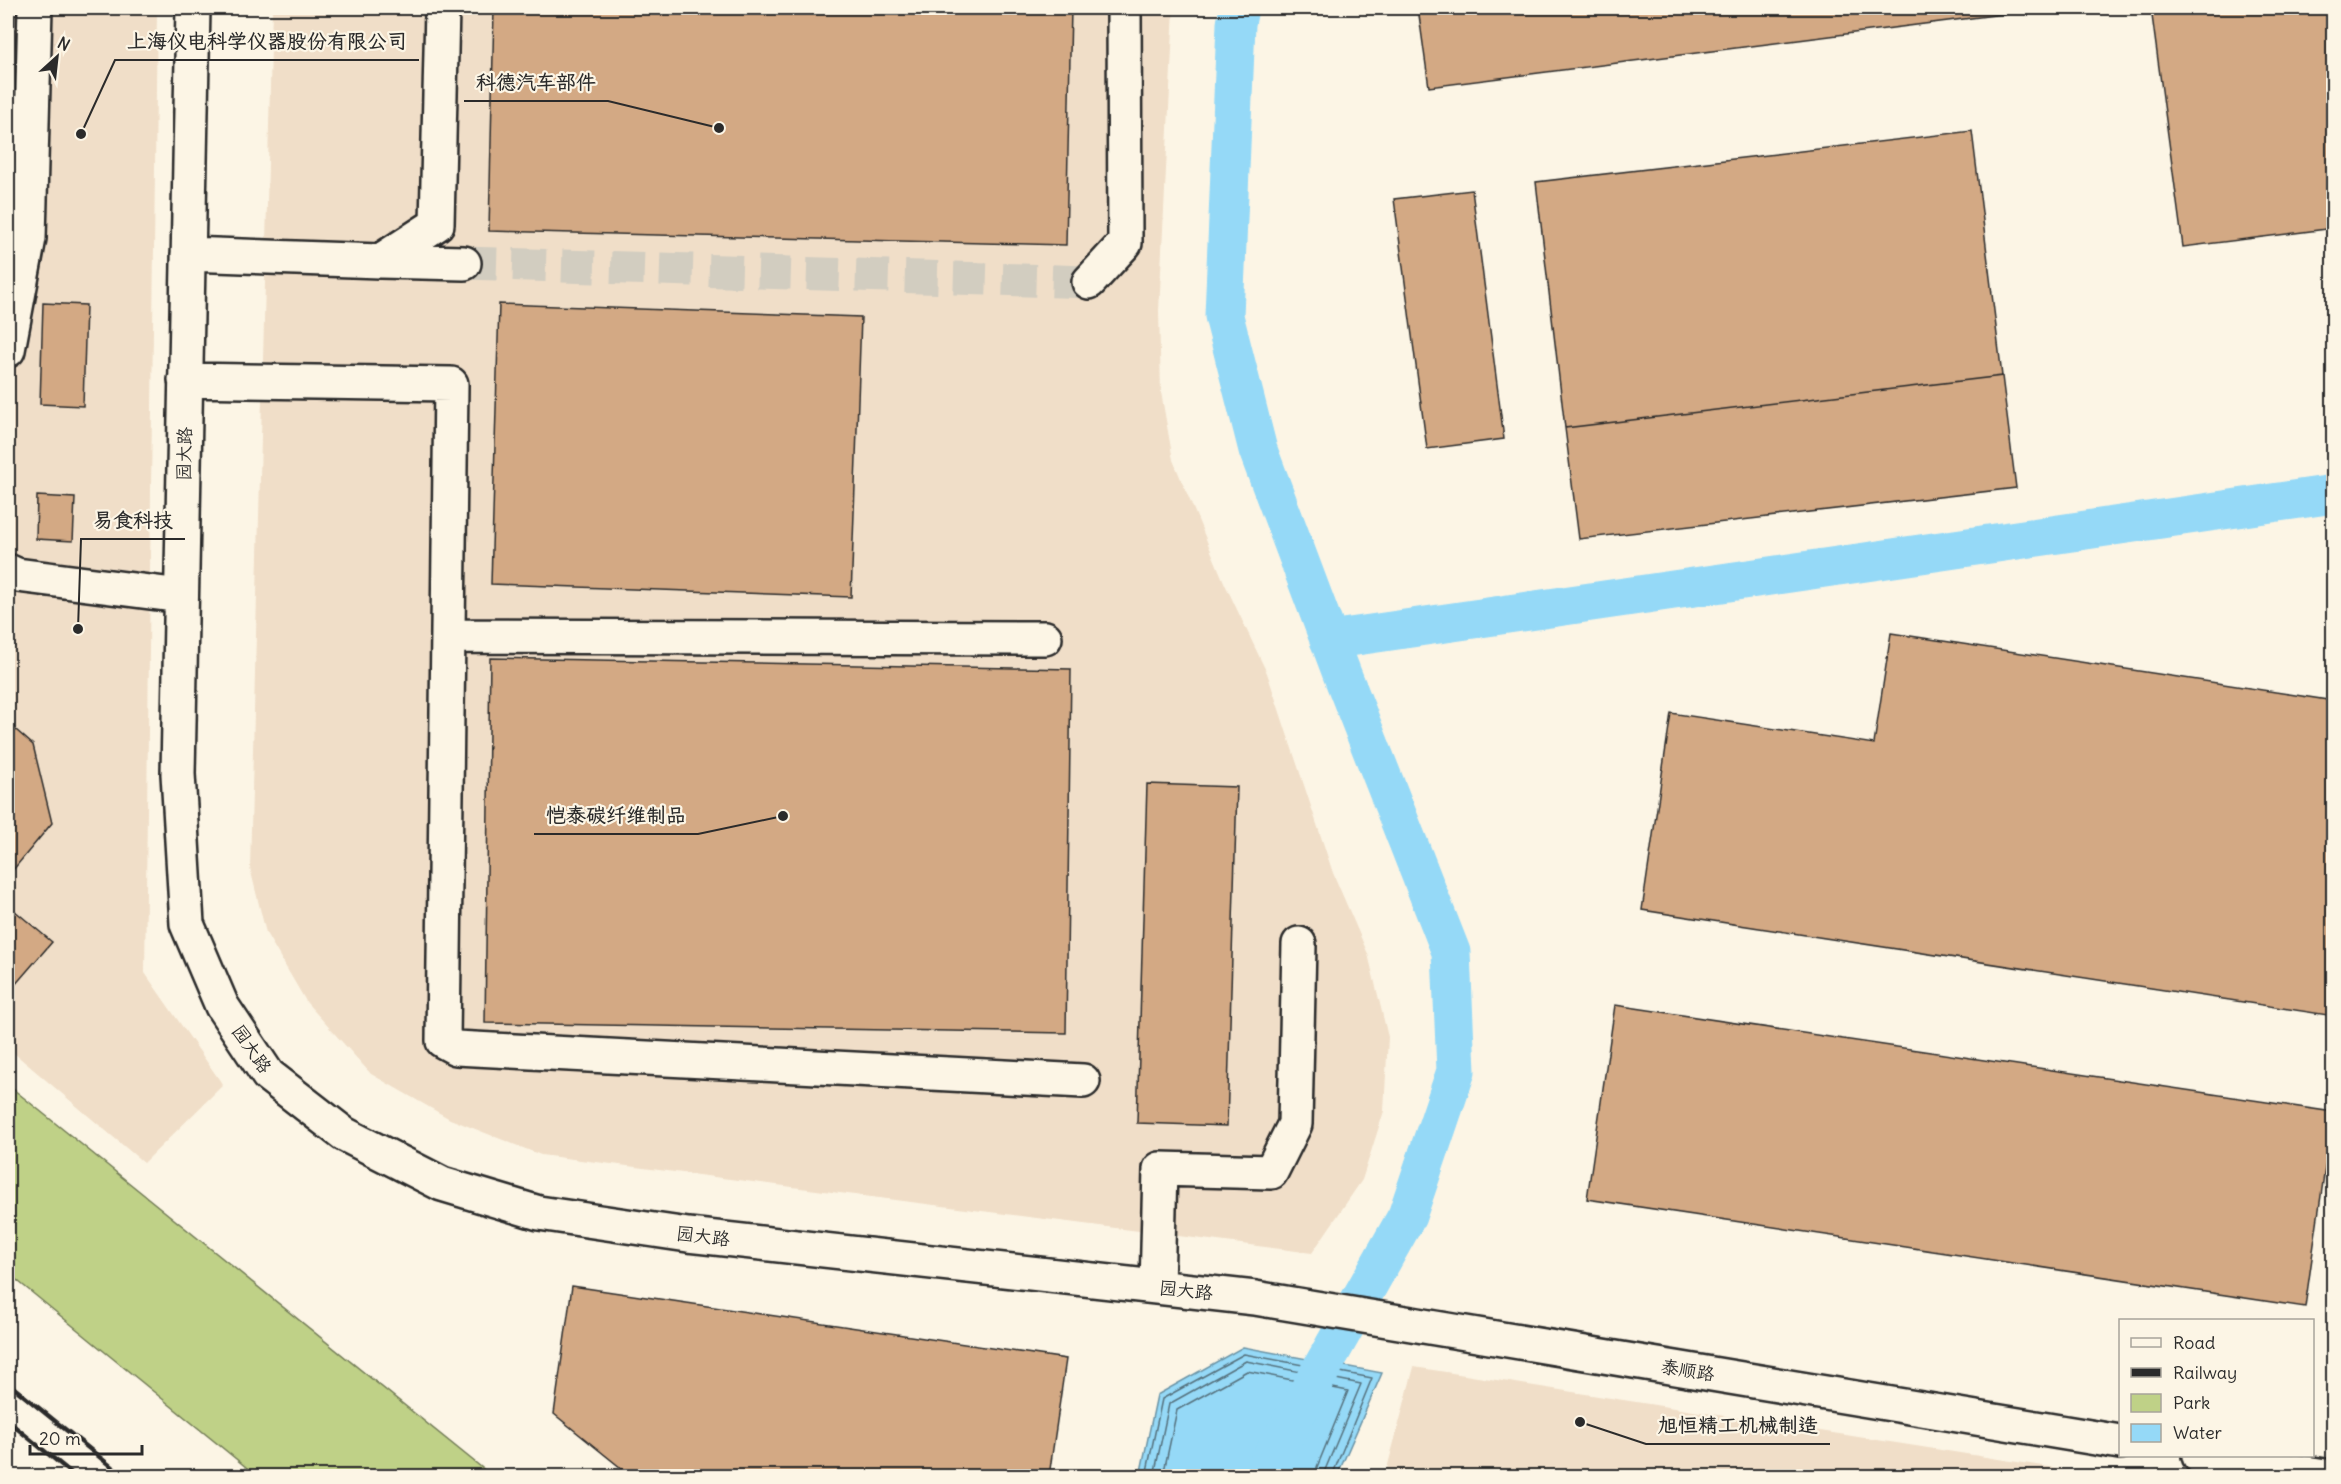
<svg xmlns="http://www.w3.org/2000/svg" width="2341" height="1484" font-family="Delius,'LXGW WenKai TC',sans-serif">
<rect width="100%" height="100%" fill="#fcf5e5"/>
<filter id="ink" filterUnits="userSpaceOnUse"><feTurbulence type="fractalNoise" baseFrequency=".0167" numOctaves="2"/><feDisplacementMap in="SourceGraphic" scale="12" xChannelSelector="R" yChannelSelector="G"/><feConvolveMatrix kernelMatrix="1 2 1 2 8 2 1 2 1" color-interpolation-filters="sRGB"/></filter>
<g filter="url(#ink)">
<!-- built -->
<path fill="#f0dec8" d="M8 8H157L145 973 223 1085 144 1163 8 1048Z
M272 8H1174L1159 311 1161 392 1173 460 1224 582 1267 673 1333 873 1368 954 1388 1037 1384 1111 1362 1180 1312 1253 541 1155 450 1119 371 1074 307 1003 266 933 250 868Z
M1414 1367 2106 1476H1385Z"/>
<!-- green -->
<path fill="#bfd187" stroke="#757e59" stroke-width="1.5" d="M8 1085 492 1476H257L8 1273Z"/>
<!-- water -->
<path fill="#95d9f7" stroke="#6b93a5" stroke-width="1.5" d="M1243 1347 1382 1373 1337 1476H1140L1157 1395Z"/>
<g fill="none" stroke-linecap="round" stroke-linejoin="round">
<!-- shore -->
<path stroke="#55717d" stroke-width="1.5" d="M1146 1476 1162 1399 1244 1354 1372 1378 1332 1476
M1154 1476 1169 1404 1246 1361 1361 1384 1325 1470 1324 1476
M1163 1476 1177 1410 1247 1371 1348 1391 1317 1467 1315 1476"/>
<!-- canal -->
<path stroke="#95d9f7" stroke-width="39" d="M1239 8 1236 24 1224 316 1258 450 1342 674 1451 952 1456 1071 1407 1216 1268 1464 1265 1476
M1329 640 2334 494"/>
</g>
<!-- building -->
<path fill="#d3a984" stroke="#2b2b2b" stroke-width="1.5" d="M8 8H20L8 84Z
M494 8H1071L1066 245 489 231Z
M1418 8H2026V11L1429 87Z
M2151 8H2334V228L2183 247Z
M1972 131 2002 376 1565 428 1536 182Z
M1472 190 1504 439 1427 449 1394 199Z
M43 303 86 305 83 406 40 404Z
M499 304 861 317 851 597 491 584Z
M2002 376 2016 488 1579 539 1565 428Z
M37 496 75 498 73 541 36 539Z
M1891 633 2334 701V1016L1642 910 1671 713 1874 744Z
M490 658 1071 669 1066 1033 485 1023Z
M8 723 33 745 52 823 8 876Z
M1147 784 1237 787 1227 1126 1137 1123Z
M8 905 52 942 14 986 8 981Z
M1615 1005 2333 1112 2305 1307 1587 1199Z
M572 1286 1066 1359 1049 1476H631L554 1414Z"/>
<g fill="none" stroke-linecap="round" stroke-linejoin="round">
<!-- minor-tunnel -->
<path stroke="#d2cdc0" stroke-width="33" stroke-dasharray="33 16" stroke-linecap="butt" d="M464 263 1089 282"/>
<defs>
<path id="minor" d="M193 8 178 774 187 924 222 1006 268 1075 344 1134 442 1184 539 1213 688 1235 1255 1298 2120 1442
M188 254 380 261 437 224 442 8
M380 261 464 263
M1089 282 1125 243 1124 8
M8 350 29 238 35 8
M185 380 451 384 443 1041 456 1048 1083 1081
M8 571 17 575 181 596
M448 636 1045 638
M1157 1287 1160 1169 1271 1172 1295 1124 1299 944
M2199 1456 2325 1476"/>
</defs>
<!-- minor casing -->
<use href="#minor" stroke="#2b2b2b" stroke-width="38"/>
<!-- minor -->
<use href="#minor" stroke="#fcf5e5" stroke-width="33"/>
<!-- rail -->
<path stroke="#2b2b2b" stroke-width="4.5" d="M8 1383 123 1476
M8 1421 75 1476"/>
</g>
</g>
<g text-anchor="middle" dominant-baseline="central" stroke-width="4.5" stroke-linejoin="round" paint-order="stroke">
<!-- street labels -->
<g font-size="18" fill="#2b2b2b" stroke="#fcf5e5">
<text transform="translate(184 454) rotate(-89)">园大路</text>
<text transform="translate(252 1049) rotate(55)">园大路</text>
<text transform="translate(703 1236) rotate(7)">园大路</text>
<text transform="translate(1186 1290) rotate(6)">园大路</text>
<text transform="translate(1688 1370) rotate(9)">泰顺路</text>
</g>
</g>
<!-- callouts -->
<path fill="none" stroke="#2b2b2b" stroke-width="2" d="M81 134L115 60H419M719 128L608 101H464M78 629L81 539H185M783 816L698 834H534M1580 1422L1646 1444H1830"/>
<g fill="#2b2b2b" stroke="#fcf5e5" stroke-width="2">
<circle cx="81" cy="134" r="6"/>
<circle cx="719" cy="128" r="6"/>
<circle cx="78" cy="629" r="6"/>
<circle cx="783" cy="816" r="6"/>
<circle cx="1580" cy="1422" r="6"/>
</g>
<g font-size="20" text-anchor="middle" font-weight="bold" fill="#2b2b2b" stroke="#fcf5e5" stroke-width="4.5" stroke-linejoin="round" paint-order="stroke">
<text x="267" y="48">上海仪电科学仪器股份有限公司</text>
<text x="536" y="89">科德汽车部件</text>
<text x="133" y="527">易食科技</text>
<text x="616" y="822">恺泰碳纤维制品</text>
<text x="1738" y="1432">旭恒精工机械制造</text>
</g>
<!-- margin -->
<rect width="2341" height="1484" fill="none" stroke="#fcf5e5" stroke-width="30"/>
<rect x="15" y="15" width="2311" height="1454" fill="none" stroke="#2b2b2b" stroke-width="2" filter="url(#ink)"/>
<!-- legend -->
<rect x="2119" y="1319" width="195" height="138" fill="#fcf5e5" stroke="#a8a49b" stroke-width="1.5"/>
<rect x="2131" y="1338" width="30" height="9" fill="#fcf5e5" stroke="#a8a49b" stroke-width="1.5"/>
<text x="2173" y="1349" font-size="18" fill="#2b2b2b">Road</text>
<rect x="2131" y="1368" width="30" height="9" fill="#2b2b2b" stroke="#a8a49b" stroke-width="1.5"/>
<text x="2173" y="1379" font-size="18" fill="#2b2b2b">Railway</text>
<rect x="2131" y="1394" width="30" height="18" fill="#bfd187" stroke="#a8a49b" stroke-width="1.5"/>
<text x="2173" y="1409" font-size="18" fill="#2b2b2b">Park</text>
<rect x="2131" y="1424" width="30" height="18" fill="#95d9f7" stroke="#a8a49b" stroke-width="1.5"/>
<text x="2173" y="1439" font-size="18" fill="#2b2b2b">Water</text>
<!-- north arrow -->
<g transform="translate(57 57) rotate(27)" stroke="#fcf5e5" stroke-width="4.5" paint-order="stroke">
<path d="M0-4.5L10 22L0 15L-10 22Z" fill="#2b2b2b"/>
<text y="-9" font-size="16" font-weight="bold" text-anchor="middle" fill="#2b2b2b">N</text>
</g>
<!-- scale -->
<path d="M30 1445v9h112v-9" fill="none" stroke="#2b2b2b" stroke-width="3"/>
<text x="39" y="1445" font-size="18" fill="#2b2b2b" stroke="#fcf5e5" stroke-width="4.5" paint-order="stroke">20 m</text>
</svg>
